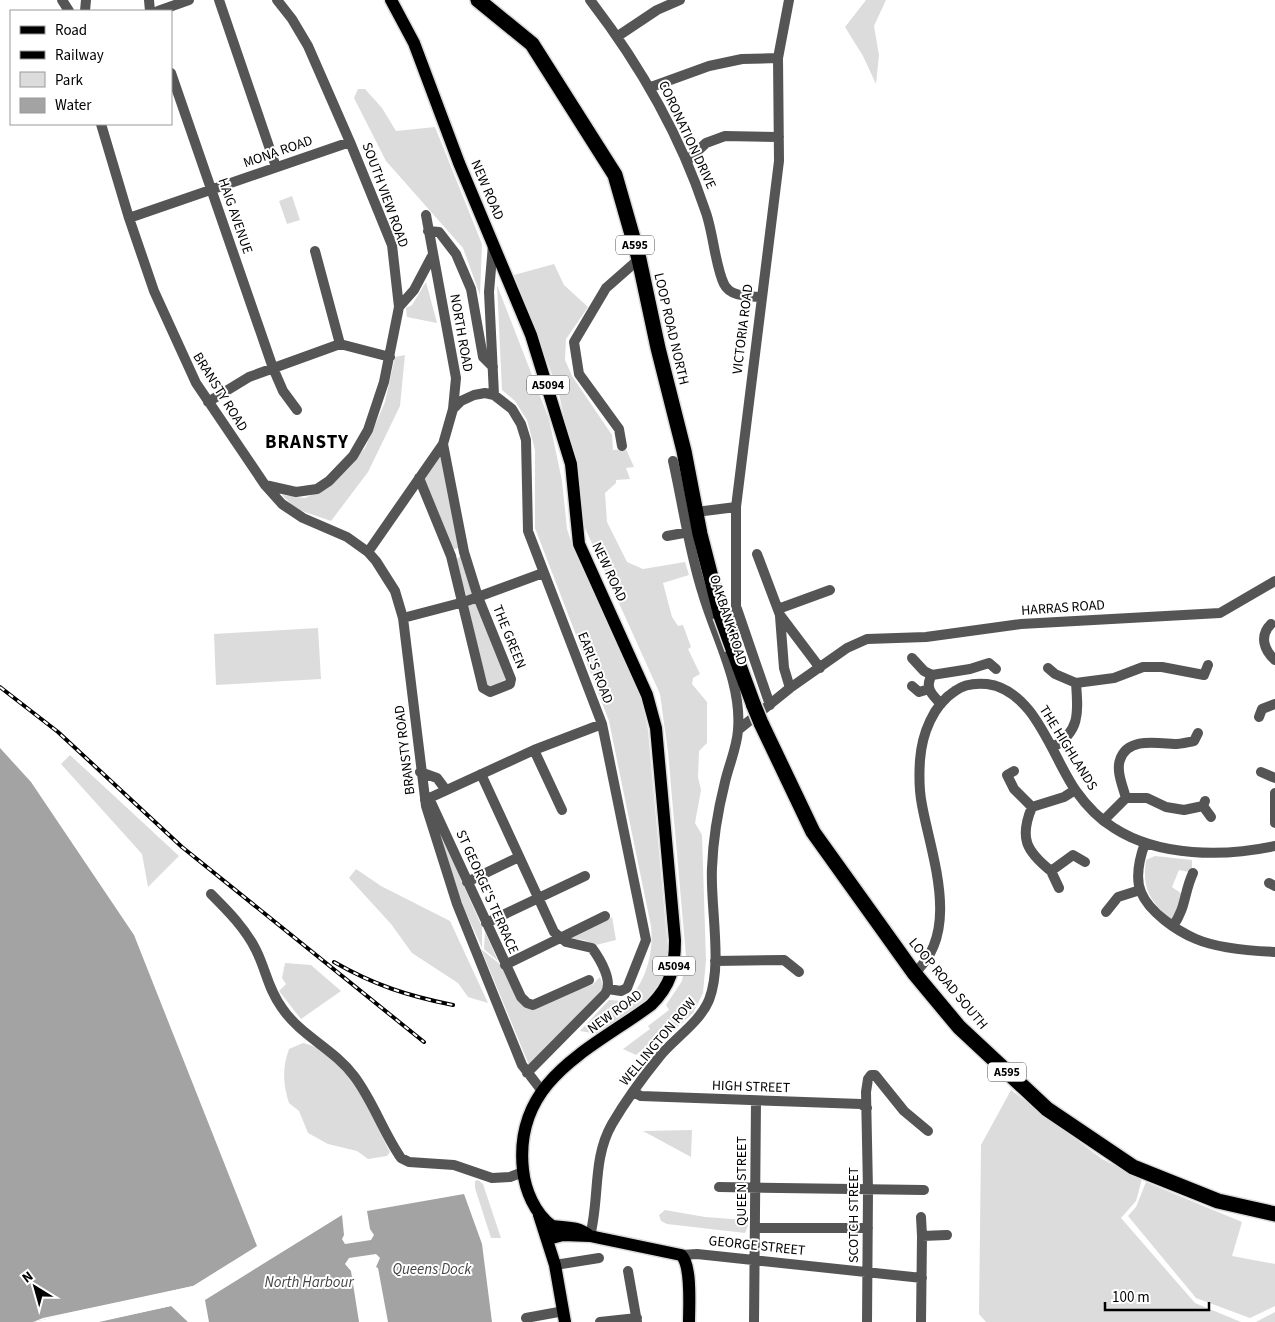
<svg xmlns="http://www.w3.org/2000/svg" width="1275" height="1322" font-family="'Source Sans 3',sans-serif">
<rect width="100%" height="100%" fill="#fff"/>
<!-- green -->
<path fill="#dcdcdc" d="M866 0H886L874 26 879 55 876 84 863 56 845 27Z
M358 89H365L382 108 396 131 435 127 482 244 480 295 463 248 386 161 354 98Z
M292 196 300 220 287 224 279 201Z
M554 264 564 285 588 307 566 339 565 360 572 376 612 435 613 450 626 449 634 467 626 468 630 479 616 480V483L605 493 607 522 627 562 643 569 685 562 689 575 663 583 672 617 678 626 683 625 691 647 688 649 700 674 693 678 692 684 707 702V743L699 751 698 777 701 790 695 823 702 835 706 960 703 993 693 1013 661 1042 657 1037 636 1055 623 1049 650 1029 648 1026 669 1010 666 1005 682 981 686 956 668 752 660 694 585 528 577 474 558 390 514 275Z
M426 282 437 323 407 317 406 308 412 305Z
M497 285 549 419 562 481 567 529 572 544 641 698 648 730 669 961C654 1003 633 1010 598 1034L580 1031 609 1000 626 1001C646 984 654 952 651 926L609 721 535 528V450L527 420 515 401 502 390Z
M405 355 400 406 368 472 331 521 296 509 282 495 305 498 329 487 365 448 385 402 395 357Z
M441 451 461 547 452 550 422 479Z
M461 556 474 594 467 597 455 560Z
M477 602 506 679 489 688 486 686 468 604Z
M318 628 321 679 216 685 214 634Z
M70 755 179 856 148 887 142 854 61 764Z
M432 813 482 927V948L464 908Z
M1155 856 1192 860V868L1189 872 1179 870 1172 887 1182 894 1180 906 1171 920C1150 900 1142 890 1146 860Z
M356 869 381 886 450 921 488 1003 468 997 458 983 412 953 391 924 349 878Z
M612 917 616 940 596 945 584 940 569 938Z
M485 932 498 961 484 949Z
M481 949 501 965 517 998 533 1010 586 986 592 985 600 977 604 988 529 1065Z
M285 963 311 965 341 991 301 1019 279 991 286 984 282 978Z
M303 1043C346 1051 372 1117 390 1152L387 1156 368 1159 357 1151 328 1144 308 1133 299 1111 289 1103C283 1084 282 1068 289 1049Z
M1011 1090 1102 1159 1142 1179 1136 1201 1121 1218 1195 1303 1241 1322H986L979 1314 981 1145Z
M692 1130 691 1157 643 1131Z
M478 1180 483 1184 501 1238H491L475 1188V1181Z
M1146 1182 1242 1222 1232 1256 1275 1264V1306L1250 1318 1196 1298 1128 1216 1136 1207Z
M665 1210 705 1217 745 1220 748 1226 745 1233 667 1224 661 1221 659 1215Z
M1275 1312V1322H1256Z"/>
<!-- water -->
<path fill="#a3a3a3" d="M0 748 31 782 134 935 257 1246 193 1286 33 1322H0Z
M464 1194 482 1244 492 1322H388L378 1268 376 1267 380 1258 376 1254 349 1258 345 1264 351 1271 359 1322H209L205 1300 342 1215 344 1235 342 1239 345 1244 371 1240 374 1235 370 1229 367 1211Z
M171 1306 188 1322H99Z"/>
<!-- pier -->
<path fill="#fff" d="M193 1286 190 1289 33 1322 43 1318Z
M171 1304 173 1305 171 1306 96 1322 98 1320Z"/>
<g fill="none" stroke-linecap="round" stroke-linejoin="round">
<defs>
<path id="major" d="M391 0 414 43 459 163 531 335 571 464 579 544 647 695 656 728 675 940C675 968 671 985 651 1005 590 1050 513 1080 523 1170 525 1190 535 1214 552 1226 568 1228 577 1226 590 1236
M539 1215 555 1265 565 1322
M548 1239 563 1235 590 1236 681 1255C692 1265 689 1306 689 1322"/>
<path id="highway" d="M478 0 532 44 615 175 639 259 658 348 684 451 700 534 721 616
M733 649 754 706
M761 723 813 832 914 973 959 1027 1047 1109 1133 1167 1218 1201 1275 1214"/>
</defs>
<!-- major casing -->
<use href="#major" stroke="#dbdbdb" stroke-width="15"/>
<!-- highway casing -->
<use href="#highway" stroke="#dbdbdb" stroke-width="18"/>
<!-- minor -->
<path stroke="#555" stroke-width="10" d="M62 0 69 11
M149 0 150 11
M219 0 276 167
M590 0C640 65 679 132 705 210 713 230 715 266 724 284 730 297 749 296 761 297
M85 11 86 0
M158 11 189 0
M618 36 657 10 680 0
M171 73 273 368 283 391 297 410
M651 87 709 66 742 59 778 58
M101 124 129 218 154 291 196 383 265 485 282 504 303 518 347 537 368 552 376 561 395 591 403 618 426 806 457 904 496 1001 522 1065 542 1091
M687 161 706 143 725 136 779 137
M129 218 350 142
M428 231 439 232 456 254 471 289 483 357 493 367
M493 245 489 292 494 395
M315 251 340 344
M399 307 414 290 432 256
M208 402 249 377 340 344 390 357
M453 409 461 401 474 395 485 393 494 395 512 409 521 424 526 440 528 531 602 724 646 940 627 988 621 991 608 989
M622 446 619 429 579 374 574 342 606 288 639 259
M419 478 451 556 483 688 490 692 510 684 511 679 478 597 464 552 443 444
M265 485 296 492 317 489 329 481 353 456 368 430 384 382 399 307 392 245 350 142 308 46 292 19 277 0
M696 512 736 507
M667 536 689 532
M368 552 443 444 453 409 456 378 426 215
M757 554 780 615 820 668
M737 609 770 705
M778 609 830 590
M780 616 784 668 790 688
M403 618 464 602 543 573
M1271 624C1259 636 1264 650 1275 660
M731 640 736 607V507L779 161 778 58 789 0
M912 658 924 671 932 675
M1048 668 1055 674 1076 683
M912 686 919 692 929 689
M941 704C932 695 924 687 932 675L970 669 989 663 996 669
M1259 717 1262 709 1275 704
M738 730 790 688 847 648 867 639 926 637 1021 624 1220 613 1275 581
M1053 747C1081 731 1078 711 1076 683L1114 678 1143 667H1162L1204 675 1208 665
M534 750 562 810
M1014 771 1007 775 1014 789 1032 807
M420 772 437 778 446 790
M1261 772 1275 778
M481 774 554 932 566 942 592 948C600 959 614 982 605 994L527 1073
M1075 790 1064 797 1032 807C1019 838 1026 851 1051 871L1073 855 1085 862
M1275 793V823
M429 798 521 997 527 1003 533 1005 589 980
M1126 798C1123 787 1116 771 1120 760 1127 737 1157 743 1174 744 1181 744 1188 742 1194 741L1198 733
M425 800 534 750 602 724
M1203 806 1211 817
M1104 820 1126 798H1147L1166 807 1184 810 1203 806 1205 801
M1145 843C1140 857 1135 878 1141 892 1149 912 1177 931 1196 939 1217 948 1252 951 1275 952
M1051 871 1059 888
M467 882 519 857
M1269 883 1275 886
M211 894C228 911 245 928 256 950 266 970 268 989 282 1008 301 1036 334 1049 354 1076 373 1101 383 1132 401 1158L409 1162 454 1165 492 1178 510 1177 523 1172
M1106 912 1118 897 1140 890
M486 923 585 876
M1173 926C1186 908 1184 892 1193 873
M715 961 784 960 799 972
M505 965 605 916
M914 973C962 933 931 855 922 805 919 790 919 775 920 760 922 734 933 705 955 691 964 684 976 683 987 684 1035 690 1052 757 1076 791 1086 805 1099 819 1114 828 1159 857 1224 857 1275 846
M633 1092 641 1096 861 1104 867 1108
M719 1187 924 1190
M756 1228H868
M590 1236C600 1198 592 1159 612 1124 626 1100 643 1077 660 1056 675 1038 700 1022 709 1000 723 965 710 906 712 868 713 839 718 810 725 782 729 765 737 747 738 730 742 683 716 638 703 594 689 551 683 505 673 461
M922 1236 947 1235
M681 1255 697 1254 922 1278
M555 1265 599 1258
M628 1271 637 1322
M526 1318 564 1311
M600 1322 637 1318
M754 1322 756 1101
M867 1322 868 1190 866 1092 868 1079 871 1075H875L904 1111 928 1131
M921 1322 922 1236 921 1217"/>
<!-- major -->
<use href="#major" stroke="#000" stroke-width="12"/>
<!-- highway -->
<use href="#highway" stroke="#000" stroke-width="15"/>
<defs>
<path id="rail" d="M0 687 58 732 182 847 424 1042
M334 962C374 985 408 996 453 1005"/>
</defs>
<!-- rail casing -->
<use href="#rail" stroke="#000" stroke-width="4"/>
<!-- rail -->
<use href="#rail" stroke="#fff" stroke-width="2" stroke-dasharray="5.5" stroke-linecap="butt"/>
<defs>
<path id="highway-bridge" d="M721 616 733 649
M754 706 761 723"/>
</defs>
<!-- highway-bridge casing -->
<use href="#highway-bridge" stroke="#dbdbdb" stroke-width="18" stroke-linecap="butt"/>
<!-- highway-bridge -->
<use href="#highway-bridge" stroke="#000" stroke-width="15"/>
</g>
<g text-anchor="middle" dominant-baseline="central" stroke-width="4" stroke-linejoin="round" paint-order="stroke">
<!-- shield labels -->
<g fill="#fff" stroke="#4c4c4c" stroke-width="1">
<rect x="616" y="235.5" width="38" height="19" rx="4"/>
<rect x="527" y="375.5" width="42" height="19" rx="4"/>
<rect x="653" y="956.5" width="42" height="19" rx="4"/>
<rect x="988" y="1062.5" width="38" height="19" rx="4"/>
</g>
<g font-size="12" font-weight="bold" fill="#000">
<text x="635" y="245">A595</text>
<text x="548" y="385">A5094</text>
<text x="674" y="966">A5094</text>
<text x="1007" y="1072">A595</text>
</g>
<!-- street labels -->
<g font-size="14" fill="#000" stroke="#fff">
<text transform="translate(687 135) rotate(65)">CORONATION DRIVE</text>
<text transform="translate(278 152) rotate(-19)">MONA ROAD</text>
<text transform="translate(487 190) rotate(67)">NEW ROAD</text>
<text transform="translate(385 195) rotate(70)">SOUTH VIEW ROAD</text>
<text transform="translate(235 216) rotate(71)">HAIG AVENUE</text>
<text transform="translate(671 329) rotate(77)">LOOP ROAD NORTH</text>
<text transform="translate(743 329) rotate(-83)">VICTORIA ROAD</text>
<text transform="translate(461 333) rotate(80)">NORTH ROAD</text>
<text transform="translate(220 392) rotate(58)">BRANSTY ROAD</text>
<text transform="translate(609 572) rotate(65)">NEW ROAD</text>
<text transform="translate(1063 608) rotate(-4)">HARRAS ROAD</text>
<text transform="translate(728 620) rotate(72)">OAKBANK ROAD</text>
<text transform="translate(509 637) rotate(68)">THE GREEN</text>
<text transform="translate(595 668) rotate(69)">EARL'S ROAD</text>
<text transform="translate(1068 748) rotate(58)">THE HIGHLANDS</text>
<text transform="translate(405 750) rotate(-97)">BRANSTY ROAD</text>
<text transform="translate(487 892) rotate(66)">ST GEORGE'S TERRACE</text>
<text transform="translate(948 984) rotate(50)">LOOP ROAD SOUTH</text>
<text transform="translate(615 1012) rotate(-36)">NEW ROAD</text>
<text transform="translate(658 1042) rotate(-50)">WELLINGTON ROW</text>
<text transform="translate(751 1087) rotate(2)">HIGH STREET</text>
<text transform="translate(742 1181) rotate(-90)">QUEEN STREET</text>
<text transform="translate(854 1215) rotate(-90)">SCOTCH STREET</text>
<text transform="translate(757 1246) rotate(6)">GEORGE STREET</text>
</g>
<!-- water labels -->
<g font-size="15" font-style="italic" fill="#444" stroke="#fff">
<text x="432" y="1269">Queens Dock</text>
<text x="309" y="1282">North Harbour</text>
</g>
<!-- district labels -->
<g font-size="19" font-weight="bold" letter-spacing="1" fill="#000" stroke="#fff">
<text x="307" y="442">BRANSTY</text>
</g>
</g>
<!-- legend -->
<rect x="10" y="10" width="162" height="115" fill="#ffffff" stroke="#999999"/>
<rect x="20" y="26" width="25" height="8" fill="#000000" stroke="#999999"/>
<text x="55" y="35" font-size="15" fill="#000000">Road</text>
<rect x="20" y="51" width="25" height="8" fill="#000000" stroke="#999999"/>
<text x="55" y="60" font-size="15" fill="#000000">Railway</text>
<rect x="20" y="72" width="25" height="15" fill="#dcdcdc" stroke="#999999"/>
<text x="55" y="85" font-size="15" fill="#000000">Park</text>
<rect x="20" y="98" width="25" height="15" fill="#a3a3a3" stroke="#999999"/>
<text x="55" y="110" font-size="15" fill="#000000">Water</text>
<!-- north arrow -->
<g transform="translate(35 1287) rotate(323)" stroke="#ffffff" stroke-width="4" paint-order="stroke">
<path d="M0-4L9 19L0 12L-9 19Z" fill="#000000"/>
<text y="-8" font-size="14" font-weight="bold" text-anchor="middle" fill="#000000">N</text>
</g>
<!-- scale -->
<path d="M1105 1302v8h104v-8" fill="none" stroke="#000000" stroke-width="2.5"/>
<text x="1112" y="1302" font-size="15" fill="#000000" stroke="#ffffff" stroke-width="4" paint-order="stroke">100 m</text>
</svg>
